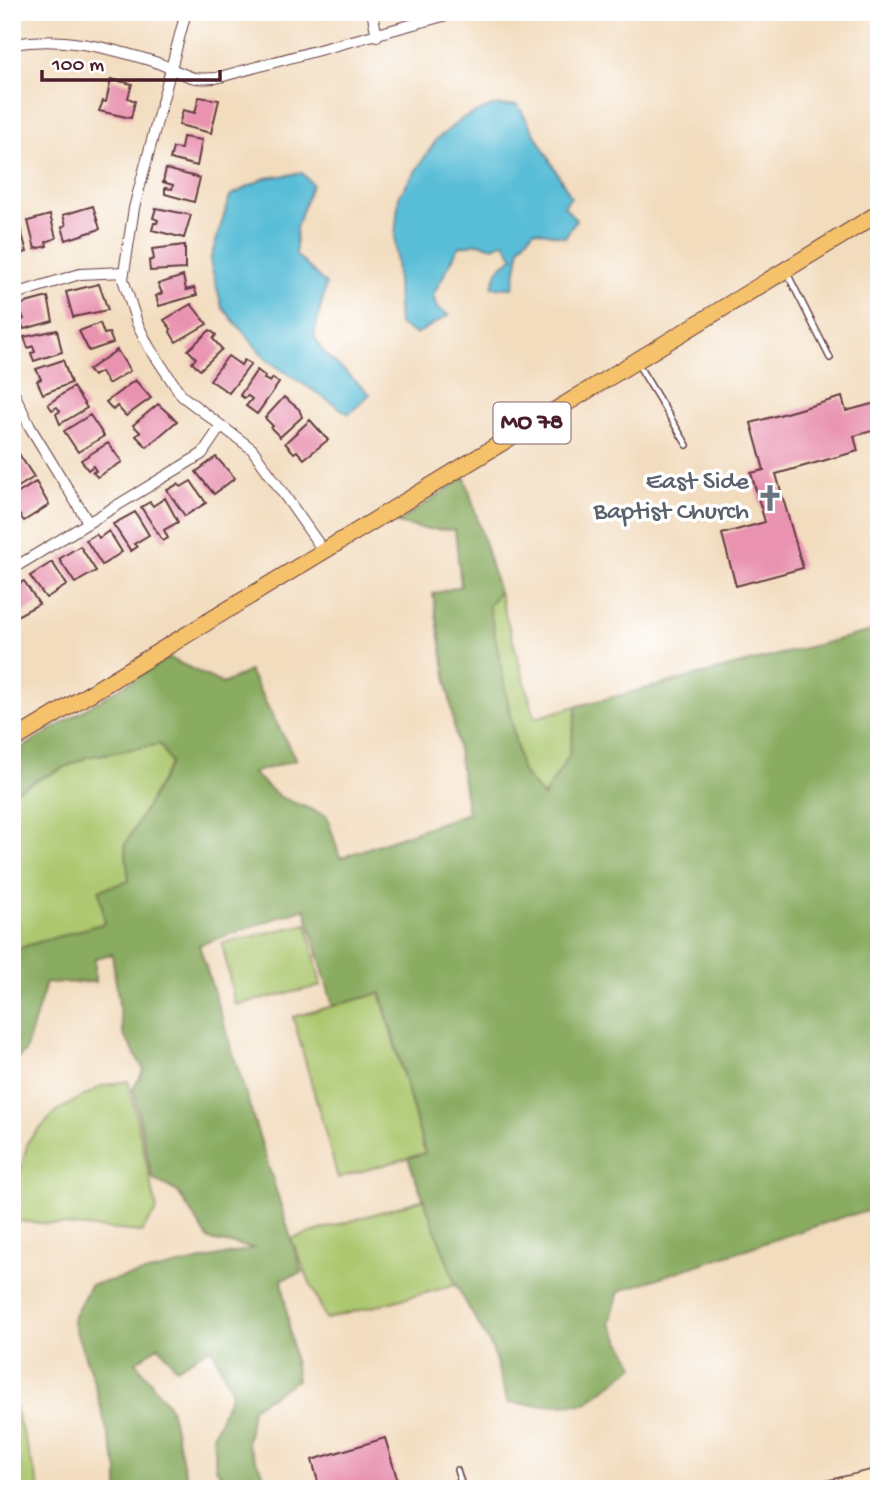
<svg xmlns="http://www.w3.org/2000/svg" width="891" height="1501" font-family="'Gochi Hand',sans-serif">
<rect width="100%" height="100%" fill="#fff"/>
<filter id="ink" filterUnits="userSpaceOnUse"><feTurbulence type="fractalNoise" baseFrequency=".0143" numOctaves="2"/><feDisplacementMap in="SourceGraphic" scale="14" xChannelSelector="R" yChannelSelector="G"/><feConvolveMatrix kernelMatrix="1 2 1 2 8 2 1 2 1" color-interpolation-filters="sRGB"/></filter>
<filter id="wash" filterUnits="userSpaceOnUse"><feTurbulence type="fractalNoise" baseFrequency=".00686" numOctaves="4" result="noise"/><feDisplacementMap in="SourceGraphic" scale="28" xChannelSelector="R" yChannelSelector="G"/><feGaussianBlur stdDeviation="1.57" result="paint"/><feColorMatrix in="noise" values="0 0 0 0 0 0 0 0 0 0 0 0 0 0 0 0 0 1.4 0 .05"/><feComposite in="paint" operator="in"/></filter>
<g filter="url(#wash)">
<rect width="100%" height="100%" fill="#f2dcbe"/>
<!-- green -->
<path fill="#acc76e" stroke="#7b734c" stroke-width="2" d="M499 592 535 718 577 706 569 756 543 798 521 771 488 605Z
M161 744 171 764 125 845 130 881 105 923 12 950V792L87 757Z
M307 924 321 986 235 1005 222 943Z
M380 993 425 1153 338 1178 293 1017Z
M128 1081 157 1210 141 1232 18 1221 12 1205 28 1141 57 1111 102 1086Z
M424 1199 456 1285 326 1319 291 1239Z
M12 1399 40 1489H12Z"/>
<!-- forest -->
<path fill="#89ac61" stroke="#6a6646" stroke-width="2" d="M465 477 499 592 489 605 521 770 543 797 569 756 577 706 879 629V1209L846 1216 619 1291 610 1323 635 1366 585 1404 542 1405 508 1403 492 1348 456 1285 408 1158 425 1153 381 993 333 1006 305 908 199 945 302 1273 282 1279 297 1380 252 1408 247 1444 271 1488 230 1489 216 1468 213 1434 232 1393 212 1347 176 1368 159 1346 136 1362 170 1408 189 1489H118V1470L93 1379 72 1320 90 1285 255 1248 209 1240 178 1192 152 1178 133 1089 144 1070 123 1033 112 954 95 958V982L46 983 25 1052 12 1063V950L105 923 99 890 129 881 125 845 171 763 160 744 87 757 12 792V754L169 658 223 684 249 671 296 760 252 773 280 797 327 816 340 858 468 813 433 594 461 586 455 530 425 529 397 523Z"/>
<!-- water -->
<path fill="#59bdd7" stroke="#526e81" stroke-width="2" d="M518 105 571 197 564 206 576 220 565 237 534 230 520 247 513 288 492 287 498 269 514 257 504 242 494 247 478 243 459 247 433 295 437 308 449 315 416 334 399 325 395 236 399 196 437 139 463 118 493 106Z
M302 173 312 184 296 228V255L326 284 314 336 323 352 370 394 349 414 267 360 222 307 210 261 230 196 265 178Z"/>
<g id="blocks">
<!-- building -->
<path fill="#e993b0" d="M111 79 132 84 128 98 135 101 131 118 99 111 103 101 106 102Z
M199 97 219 100 211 133 179 125 183 110 195 113Z
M183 137 202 140 197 166 170 159 173 148 181 149Z
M166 169 200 178 194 202 165 194V188L172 189 173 185 163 182Z
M93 206 100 229 66 240 62 227 66 225 63 215Z
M156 208 191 215 184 238 152 230 154 223H157L158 220 153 218Z
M50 215 56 238 46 242 47 246 35 249 28 221Z
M19 223 27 252 12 256V225Z
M185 245V269L150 271 149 261 154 259 152 249Z
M183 276 186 290 194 288 197 295 159 306 156 296 162 293 158 284Z
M99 284 108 310 73 317 66 292Z
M48 297 53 321 24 329 20 321 24 319 18 305Z
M191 304 207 324 176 342 170 332 171 329 164 320Z
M100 323 104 334 109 333 113 343 89 351 79 331Z
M57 330 62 352 34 361 31 353 35 352 33 346 28 348 24 337Z
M210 330 216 335 213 339 222 349 200 370 192 363 196 358 188 350Z
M117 350 130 371 108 384 101 372 93 376 88 370Z
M228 356 241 365 244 360 251 364 229 393 210 380Z
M63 360 71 383 43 394 37 381 41 379 36 369Z
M257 370 265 376 264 379 270 382 273 378 279 383 257 414 246 406 252 399 248 396 244 398 240 395Z
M135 380 151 398 126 416 117 406 113 410 106 402Z
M73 387 87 408 60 424 56 414 60 411 57 407 52 410 48 404Z
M284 397 299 409 302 417 280 437 271 428 273 426 265 418Z
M842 397 846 411 879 402V429L854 436 858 451 776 474 803 568 736 586 722 534 765 522 751 473 764 470 751 423Z
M158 404 177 421 147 447 136 436 140 432 133 425Z
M90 415 104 436 78 452 64 431Z
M310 420 328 440 304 459 297 451 294 453 285 443Z
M108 443 122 462 97 477 93 472 96 471 93 466 88 470 81 460Z
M19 454 34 477 12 491V459Z
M216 457 235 478 214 494 196 472Z
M191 481 206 503 185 516 167 490 178 484 181 487Z
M36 482 49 505 24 521 12 505V497Z
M165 498 178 522 164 530 168 538 163 541 141 507 150 502 153 506Z
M135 512 149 535 134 544 137 547 131 551 113 524Z
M109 531 122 552 102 565 86 540 96 534 99 538Z
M80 546 96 571 75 583 59 559Z
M52 562 67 585 46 598 30 576Z
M24 581 39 604 17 616 12 608V587Z
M385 1438 399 1485 384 1489H320L312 1460Z"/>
</g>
</g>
<g filter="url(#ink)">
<use href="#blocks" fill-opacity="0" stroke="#633b41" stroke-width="2"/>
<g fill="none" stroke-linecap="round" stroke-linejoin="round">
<defs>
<path id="lane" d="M787 273 830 358
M637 363 687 445
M457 1470 463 1489"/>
<path id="street" d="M186 12 134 208 123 279 137 323 149 347 182 396 252 449 323 550
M372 12 377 36
M12 44C63 36 107 47 155 62 168 66 182 75 195 78 202 79 210 78 216 78L458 12
M12 295 80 274 124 272
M12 389 30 427 88 522
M12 569 202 454 221 426"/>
<path id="secondary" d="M824 1489 879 1476"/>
<path id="primary" d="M12 741 879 213"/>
</defs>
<!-- lane casing -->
<use href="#lane" stroke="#633b41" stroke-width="8"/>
<!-- street casing -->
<use href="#street" stroke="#633b41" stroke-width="12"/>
<!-- secondary casing -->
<use href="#secondary" stroke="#633b41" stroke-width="17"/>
<!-- primary casing -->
<use href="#primary" stroke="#633b41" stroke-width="18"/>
<!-- lane -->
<use href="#lane" stroke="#fff" stroke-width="5"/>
<!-- street -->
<use href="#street" stroke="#fff" stroke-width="10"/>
<!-- secondary -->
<use href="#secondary" stroke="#fbe6c4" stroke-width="14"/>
<!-- primary -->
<use href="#primary" stroke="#f5c16b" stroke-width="16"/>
</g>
</g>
<!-- icons -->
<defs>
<symbol id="church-bare" viewBox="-9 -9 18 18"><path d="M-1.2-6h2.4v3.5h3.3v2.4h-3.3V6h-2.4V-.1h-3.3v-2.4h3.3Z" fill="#6b7280" stroke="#fff" stroke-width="2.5" paint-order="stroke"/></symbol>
</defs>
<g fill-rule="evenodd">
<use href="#church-bare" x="751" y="479" width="38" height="38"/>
</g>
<g text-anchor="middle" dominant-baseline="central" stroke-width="7" stroke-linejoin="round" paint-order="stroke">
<!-- shield labels -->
<rect fill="#fff" stroke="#80626b" stroke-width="2" x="493.5" y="402.5" width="77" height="41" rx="5"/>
<g font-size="24" font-weight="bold" fill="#4a1f2b">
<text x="532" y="423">MO 78</text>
</g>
<!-- worship labels -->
<g font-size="26" fill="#5b616d" stroke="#fff" text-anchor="end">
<text x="749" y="483">East Side<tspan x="749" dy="30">Baptist Church</tspan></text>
</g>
</g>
<!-- margin -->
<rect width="891" height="1501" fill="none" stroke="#fff" stroke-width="42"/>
<!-- scale -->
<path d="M42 70v10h178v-10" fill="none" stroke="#4a1f2b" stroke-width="3.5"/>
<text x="52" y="70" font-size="21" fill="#4a1f2b" stroke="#ffffff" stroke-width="5" paint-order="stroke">100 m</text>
</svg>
